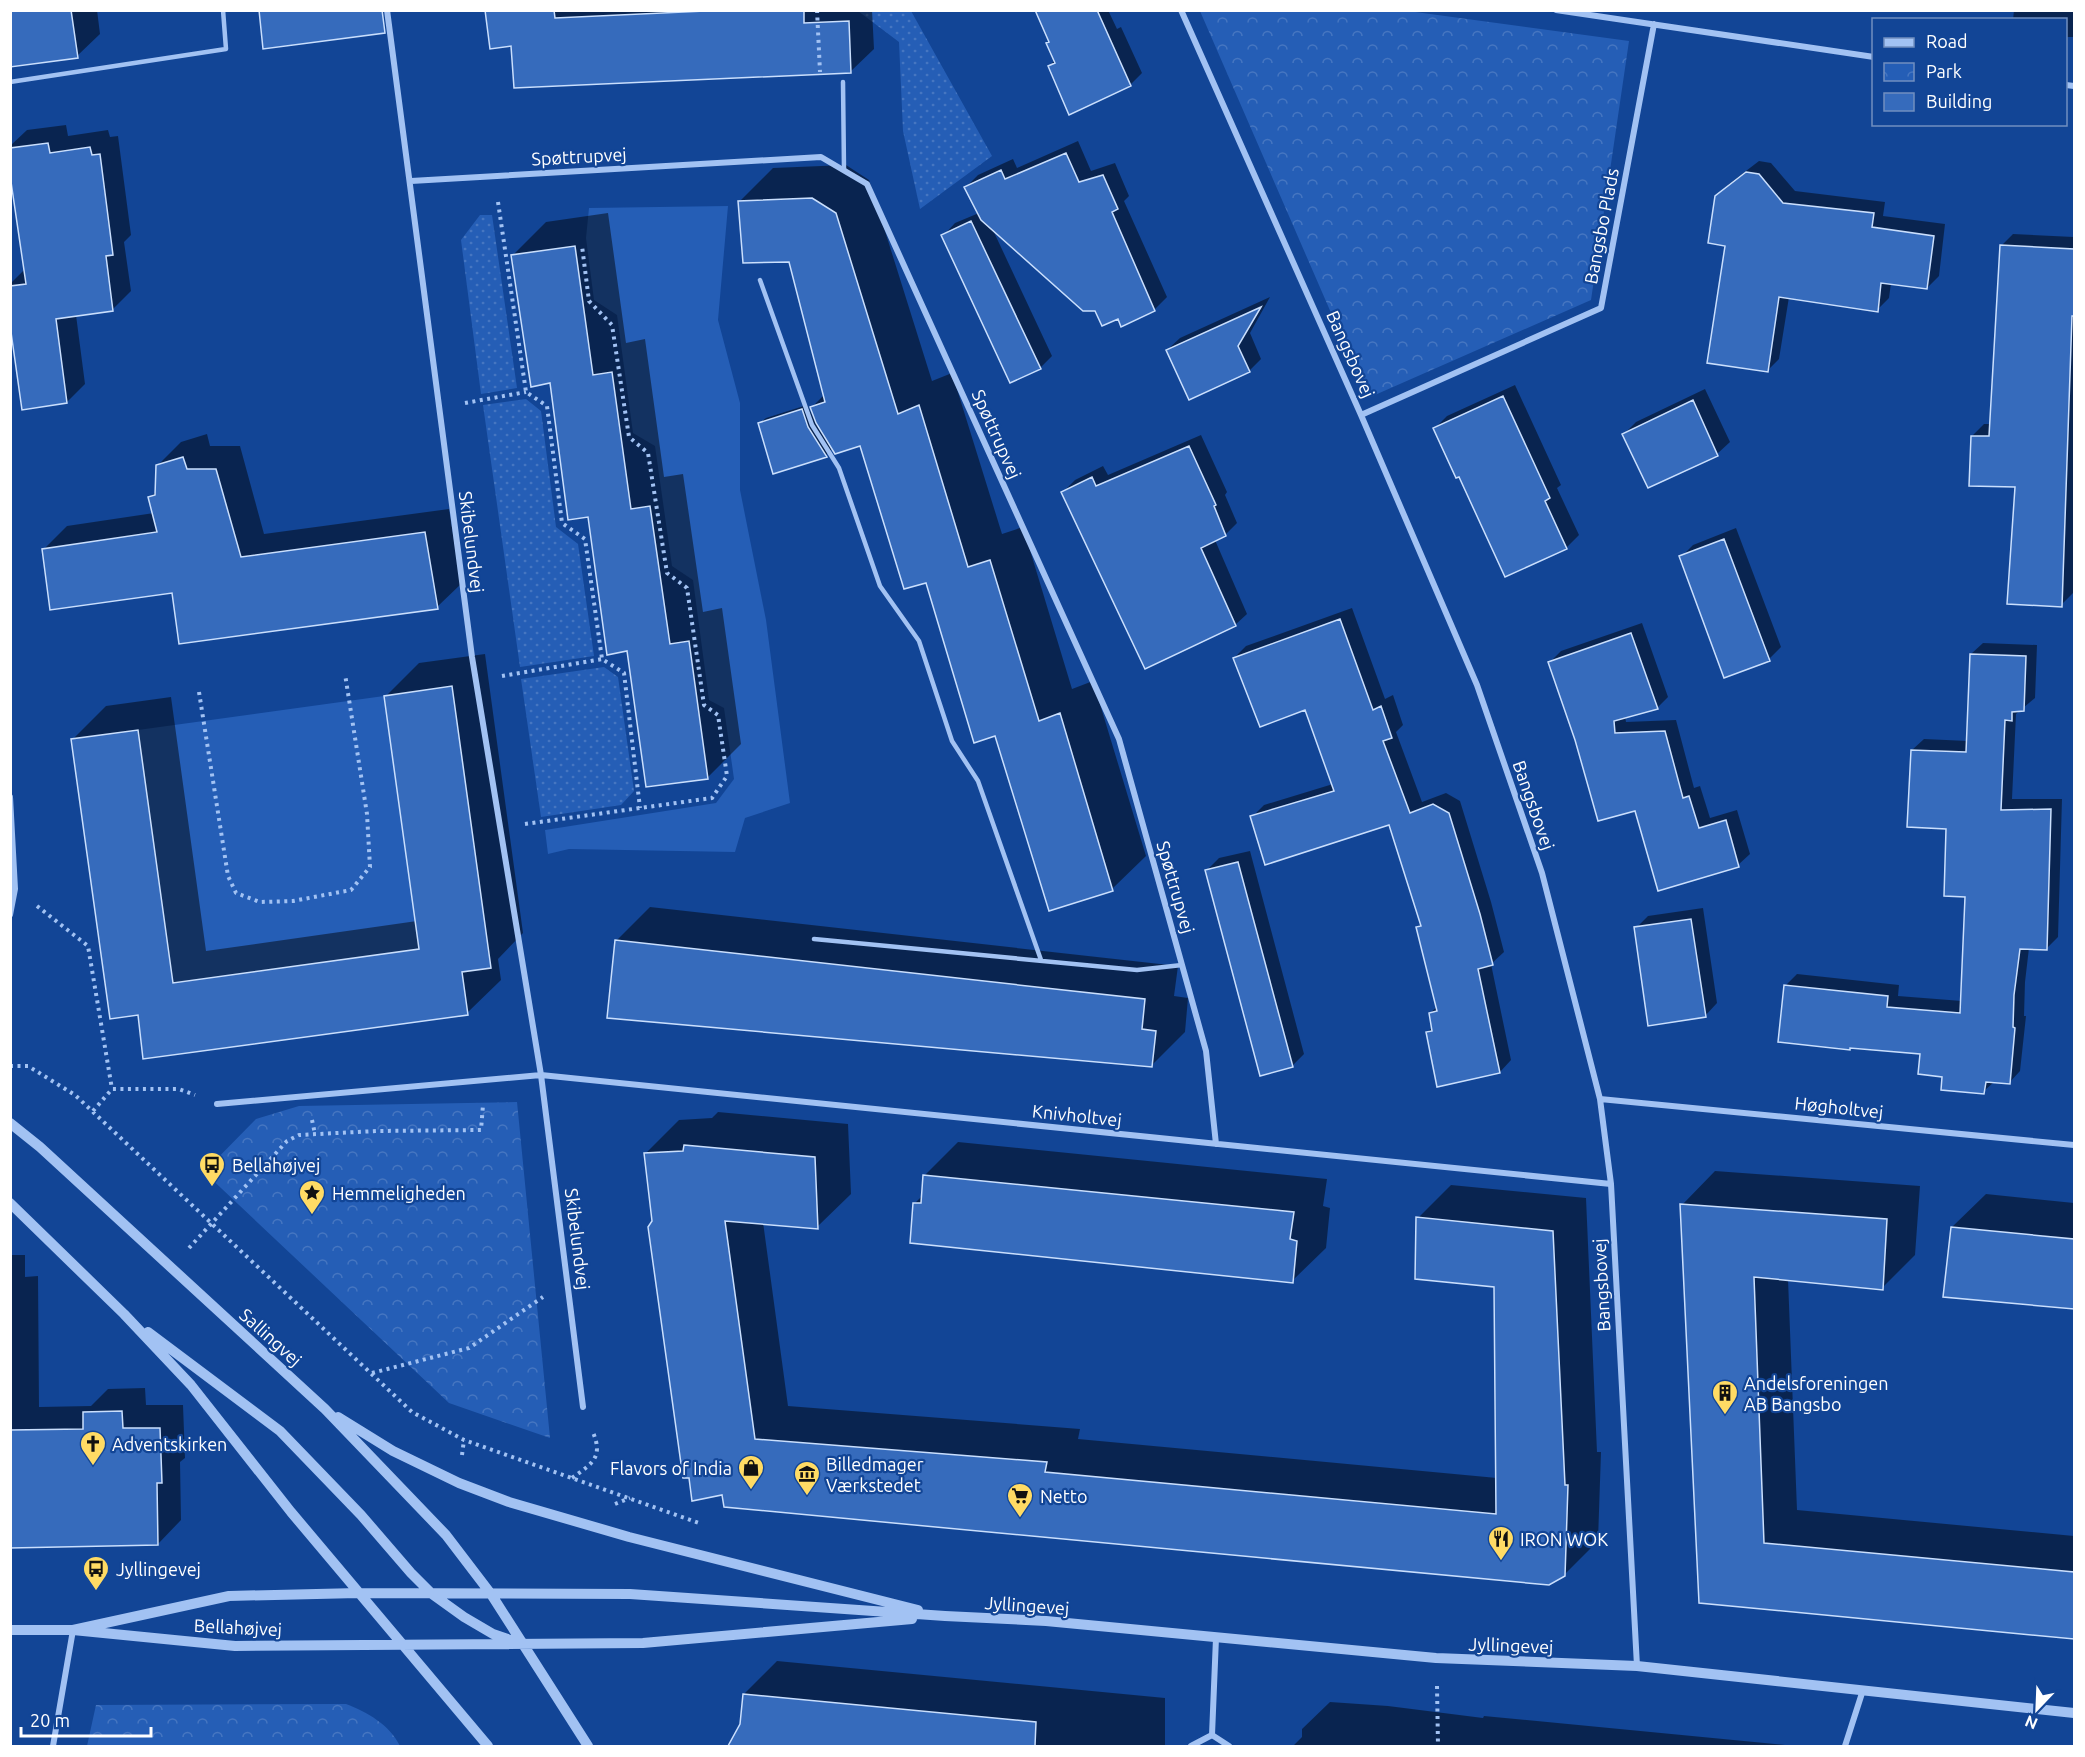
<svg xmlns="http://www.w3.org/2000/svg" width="2085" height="1757" font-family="Ubuntu,sans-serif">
<defs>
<pattern id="grass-dots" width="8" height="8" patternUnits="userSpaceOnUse" patternTransform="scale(1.5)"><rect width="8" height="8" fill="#255eb6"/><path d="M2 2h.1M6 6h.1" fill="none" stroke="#4676c1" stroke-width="1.8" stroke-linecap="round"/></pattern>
<pattern id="park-crowns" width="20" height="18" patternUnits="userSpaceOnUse" patternTransform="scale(1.5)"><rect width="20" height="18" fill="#255eb6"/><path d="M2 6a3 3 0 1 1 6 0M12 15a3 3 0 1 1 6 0" fill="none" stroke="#4676c1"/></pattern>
</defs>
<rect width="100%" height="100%" fill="#124596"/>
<!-- grass -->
<path fill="url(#grass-dots)" d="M858 11H911L992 156 920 209 903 131 899 42Z
M480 215H492L517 388 481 394 461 240Z
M526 399 541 411 556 527 578 544 594 656 520 667 483 405Z
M604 667 618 677 634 791 621 805 541 817 521 679Z"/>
<!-- park -->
<path fill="url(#park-crowns)" d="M1200 11H1408L1629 41 1591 300 1368 398Z
M517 1102 550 1438 449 1403 204 1172 256 1119 299 1106Z
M346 1704C367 1712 390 1725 400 1746H87L96 1705Z"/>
<!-- garden -->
<path fill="#255eb6" d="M728 206 718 320 740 403V490L766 620 790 803 745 818 735 852 569 849 548 854 545 830 716 803 734 779 724 708 709 700 693 580 672 566 655 446 633 433 617 315 594 300 586 238 589 208Z
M384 696 419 949 173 983 138 730Z"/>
<!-- shadow -->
<path fill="#0007" d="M10 10H97L100 34 77 56Z
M486 10H872L874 49 850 72 513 44Z
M1036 10H1108L1117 29 1121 27 1142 73 1130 85 1049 66 1055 60 1047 43 1050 41Z
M2014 10H2074V37H2066V20H2013Z
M66 125 68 136 108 130 110 137 118 136 131 235 124 242 131 291 113 309 76 315 85 384 67 402 10 314V284L25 269 10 164V146L27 130Z
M1078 141 1091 171 1115 163 1129 196 1124 201 1167 297 1154 310 1122 325 1118 317 1096 309 992 228 1052 356 1040 368 943 236 955 223 979 213 966 187 978 175 1013 159 1017 168Z
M1759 161 1771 163 1795 191 1885 202 1883 216 1945 224 1939 276 1927 288 1891 283 1889 298 1877 310 1789 297 1779 359 1767 371 1727 244 1716 196 1729 184Z
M846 165 869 180 932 381 952 373 1002 534 1023 527 1072 689 1093 681 1146 856 1112 889 996 735 927 581 861 444 833 448 826 455 760 423 766 418 807 405 819 429 812 407 825 394 790 261 739 202 773 168Z
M608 213 626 343 645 339 664 477 683 474 703 612 722 608 741 744 708 777 628 650 513 255 546 222Z
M2013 234 2074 237V556L2073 593 2061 605 2017 485 1972 436 1984 424H1991L2001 246Z
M1270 297 1250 333 1261 359 1249 371 1167 350 1180 338Z
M1515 385 1561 485 1557 488 1579 535 1567 547 1506 575 1460 475 1435 428 1447 416Z
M1705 389 1730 442 1717 454 1649 486 1624 434 1636 422Z
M207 434 210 446H240L264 534 449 509 461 584 437 607 173 591 44 549 67 526 154 513 150 497 157 491V466L181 442Z
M1201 435 1227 492 1225 495 1237 523 1225 535 1215 540 1247 614 1235 625 1063 492 1075 480 1103 466 1108 475Z
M1736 528 1781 647 1769 659 1681 557 1693 545Z
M1352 608 1385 699 1393 695 1403 725 1396 732 1422 802 1446 793 1460 801 1491 902 1504 952 1491 964 1511 1060 1500 1072 1427 1032 1433 1027 1430 1013 1438 1006 1418 927 1421 924 1390 823 1252 817 1264 805 1333 784 1306 708 1234 658 1246 646Z
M1642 623 1668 697 1657 708 1625 716 1626 722 1676 720 1694 788 1700 786 1710 818 1737 810 1750 854 1738 865 1636 809 1576 740 1550 662 1561 651Z
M1983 643 2037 645 2035 698 2016 714 2012 799H2062L2058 937 2046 949 2029 948 2025 982 2024 1016H2026L2020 1071 2009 1083 1995 1081 1983 1092 1944 1076 1922 1053 1785 986 1797 974 1899 985 1898 996 1962 1001 1967 895 1948 828 1912 750 1924 739 1968 741 1971 654Z
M485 654 523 933 498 959 501 980 467 1013H139L73 739 106 706 171 697 206 951 417 921 386 696 419 663Z
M1250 851 1304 1054 1292 1066 1207 870 1219 858Z
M650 907 1178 966 1174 996 1188 998 1185 1032 1152 1065 617 940Z
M1703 908 1717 1003 1705 1016 1636 928 1648 916Z
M718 1112 848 1124 851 1194 817 1227 763 1222 788 1406 1080 1429 1078 1439 1497 1478 1495 1285 1418 1218 1451 1185 1586 1198 1597 1452H1601L1598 1541 1564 1575 725 1505 654 1222 646 1153 679 1120 712 1118Z
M958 1142 1327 1179 1323 1206 1330 1208 1326 1248 1292 1281 914 1204 923 1195 925 1175Z
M1715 1171 1920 1186 1915 1255 1882 1288 1788 1279 1797 1510 2074 1536V1638L1701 1601 1682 1205Z
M1986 1194 2074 1203V1308L1945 1296 1952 1227Z
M10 1255H25V1277L38 1276 39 1407 91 1406 108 1389 145 1388 146 1405H183L185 1458 180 1462 181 1520 158 1544 10 1546Z
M777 1661 1165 1698V1746H729L742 1725 744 1694Z
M1330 1702 1388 1706 1483 1718 1484 1716 1785 1745 1786 1746H1293L1302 1737V1729Z"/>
<!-- building -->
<path fill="#366bbc" stroke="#cadffd" stroke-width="1.5" d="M10 10H71L78 58 10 67Z
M259 10H382L385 33 263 49Z
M485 10H554L555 18 727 10H804V23L849 21 851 73 514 88 511 46 490 49Z
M1035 10H1097L1131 86 1069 115 1048 66 1055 63 1046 43 1049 42Z
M48 143 50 153 90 147 92 155 100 154 113 255 106 256 113 311 56 319 67 403 22 410 10 325V286L26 284 10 175V148Z
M1066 153 1079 182 1103 175 1118 209 1112 212 1155 311 1121 327 1118 319 1102 326 1095 311H1083L981 220 964 187 1001 170 1005 179Z
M1746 172 1759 174 1783 203 1874 213 1872 227 1934 236 1927 289 1881 283 1878 312 1779 297 1768 372 1707 363 1725 246 1708 243 1715 196Z
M812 198 836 213 898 414 919 405 968 567 990 560 1039 721 1060 713 1113 891 1049 911 995 736 974 743 926 583 904 589 860 446 835 454 816 423 810 407 825 402 789 262 743 263 738 201Z
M971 221 1041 369 1010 383 941 235Z
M2000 245 2074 249V316H2072L2062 607 2007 604 2015 487 1969 486 1971 436H1989Z
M575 246 593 375 612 372 631 509 650 506 670 644 689 641 708 779 646 787 627 651 607 655 588 517 568 520 550 383 531 387 511 255Z
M1261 307 1238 346 1250 372 1189 400 1166 350Z
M1503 396 1550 498 1545 501 1567 549 1505 577 1459 477 1456 478 1433 428Z
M1693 400 1718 456 1648 488 1622 434Z
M802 409 808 427 827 457 773 474 758 423Z
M1189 446 1216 505 1214 506 1226 536 1201 548 1236 626 1145 669 1061 492 1092 477 1096 486Z
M183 457 187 469H216L241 557 425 532 438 609 179 644 172 593 50 610 42 549 157 532 148 497 155 495 156 465Z
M1724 539 1770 661 1724 678 1679 556Z
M1340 619 1373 710 1381 706 1392 738 1383 741 1410 813 1433 804 1449 813 1480 914 1493 965 1478 969 1500 1073 1437 1087 1426 1032 1432 1031 1429 1013 1437 1011 1416 927 1421 926 1389 825 1265 865 1250 816 1334 791 1305 710 1260 727 1233 658Z
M1631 633 1658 709 1614 721 1615 733 1665 731 1683 798 1689 796 1699 828 1726 820 1739 867 1658 891 1635 811 1598 821 1575 740 1548 662Z
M1970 654 2026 656 2024 711 2012 712V721L2005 720 2001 810 2051 809 2047 950 2020 949 2014 995 2013 1027 2015 1028 2010 1084 1986 1082 1984 1094 1941 1090 1942 1077 1918 1074 1920 1054 1850 1048V1050L1778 1042 1784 985 1888 996 1887 1007 1960 1013 1965 897 1944 896 1946 829 1907 827 1911 750 1966 752Z
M452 686 491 968 462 972 468 1015 143 1059 138 1015 110 1019 71 739 138 730 173 983 419 949 384 696Z
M1238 862 1293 1067 1260 1076 1205 870Z
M1691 919 1706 1017 1648 1026 1634 927Z
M615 940 1145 999 1142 1029 1156 1031 1152 1067 607 1018Z
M684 1145 815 1157 818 1229 725 1221 755 1439 1047 1462 1045 1472 1496 1514 1494 1287 1415 1279 1416 1217 1553 1231 1565 1485H1568L1565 1576 1549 1585 724 1507 722 1495 692 1501 689 1478H683L648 1227 652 1221 644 1153 683 1151Z
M923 1175 1294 1212 1290 1239 1297 1241 1293 1283 910 1243 913 1203H921Z
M1680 1204 1887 1219 1883 1290 1754 1277 1764 1543 2074 1572V1639L1699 1603Z
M1951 1227 2074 1239V1309L1943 1297Z
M122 1411 123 1428H160L162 1483H157L158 1545 10 1548V1430L83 1429V1412Z
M743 1694 1036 1722 1035 1746H728L740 1724Z"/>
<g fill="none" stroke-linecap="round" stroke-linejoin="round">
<!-- path -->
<path stroke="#a2c2f3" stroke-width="4" stroke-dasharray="3 4.5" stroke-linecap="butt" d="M817 10 820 72
M498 202 526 392 547 406 562 523 585 539 602 659 624 673 640 808
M465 403 526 392
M502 676 602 659
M199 692 228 876 236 893 260 902 293 901 351 890 370 867 367 814 345 674
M525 824 712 798 727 776 718 715 704 705 687 588 667 573 648 453 629 437 612 325 589 301 582 246
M37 906 88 946 112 1089
M10 1066H28L75 1095 412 1412 464 1440 699 1523
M93 1111 112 1089H179L195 1095
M312 1120 315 1134
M189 1248 287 1141 299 1135 376 1131 481 1130 483 1105
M372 1373 469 1348 543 1297
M462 1455 464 1440
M572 1478C593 1463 604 1457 592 1430
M615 1504 630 1498
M1437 1686 1438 1746"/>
<!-- service -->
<path stroke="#a2c2f3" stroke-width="4.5" d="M10 82 226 49 223 10
M843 82 844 170
M760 280 812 425 839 468 880 586 919 641 952 741 978 781 1041 960
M814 939 1137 970 1182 965"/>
<!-- minor -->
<path stroke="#a2c2f3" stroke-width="6" d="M387 10 472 657 541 1075 583 1407
M1181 10 1361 415 1477 685 1542 873 1600 1099 1611 1184 1637 1666
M1556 10 1874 57
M2066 85 2074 86
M411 181 821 157 867 184 1119 739 1206 1051 1216 1144
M1361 415 1601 308 1654 24
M10 797 15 889 10 915
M1600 1099 2074 1145
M217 1104 541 1075 1611 1184
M1212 1735 1216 1638
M1212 1735 1229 1746
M53 1746 73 1630
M1191 1746 1212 1735
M1845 1746 1863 1690"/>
<!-- tertiary -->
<path stroke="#a2c2f3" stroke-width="10" d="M10 1123 40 1147 325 1409 446 1535 491 1594 588 1746
M10 1203 124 1314 191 1385 291 1512 488 1746
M148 1332 280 1431 361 1515 411 1573 432 1594 464 1617 493 1634 516 1642
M338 1417 393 1451 459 1483 509 1502 629 1537 918 1610
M10 1630H73L235 1646 643 1643 912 1619
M73 1630 229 1596 358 1593 630 1594 945 1616 1046 1621 1436 1658 1637 1666 2074 1713"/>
</g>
<!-- icons -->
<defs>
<symbol id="bus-pin" viewBox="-11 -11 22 30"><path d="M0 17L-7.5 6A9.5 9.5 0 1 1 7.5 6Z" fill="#ffdb64" stroke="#124596"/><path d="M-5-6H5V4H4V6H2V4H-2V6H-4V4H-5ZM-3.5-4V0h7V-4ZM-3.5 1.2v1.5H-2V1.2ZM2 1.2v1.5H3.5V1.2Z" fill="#111"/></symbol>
<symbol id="sight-pin" viewBox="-11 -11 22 30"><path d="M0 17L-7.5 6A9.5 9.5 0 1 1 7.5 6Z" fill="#ffdb64" stroke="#124596"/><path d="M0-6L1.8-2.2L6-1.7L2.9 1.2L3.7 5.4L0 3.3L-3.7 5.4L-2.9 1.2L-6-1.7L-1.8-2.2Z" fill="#111"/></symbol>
<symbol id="building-pin" viewBox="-11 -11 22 30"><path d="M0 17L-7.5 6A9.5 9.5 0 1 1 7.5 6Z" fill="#ffdb64" stroke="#124596"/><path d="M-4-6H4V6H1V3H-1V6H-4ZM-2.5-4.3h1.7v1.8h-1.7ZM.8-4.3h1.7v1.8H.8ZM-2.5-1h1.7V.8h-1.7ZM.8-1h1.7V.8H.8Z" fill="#111"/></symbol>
<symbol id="church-pin" viewBox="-11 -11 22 30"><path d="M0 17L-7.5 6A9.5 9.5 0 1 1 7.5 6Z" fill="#ffdb64" stroke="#124596"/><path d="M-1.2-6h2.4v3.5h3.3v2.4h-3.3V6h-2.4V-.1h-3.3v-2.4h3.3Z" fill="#111"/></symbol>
<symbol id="shop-pin" viewBox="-11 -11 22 30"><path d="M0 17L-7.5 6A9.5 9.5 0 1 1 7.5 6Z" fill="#ffdb64" stroke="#124596"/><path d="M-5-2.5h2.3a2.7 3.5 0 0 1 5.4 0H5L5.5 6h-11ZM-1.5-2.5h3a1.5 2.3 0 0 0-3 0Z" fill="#111"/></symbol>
<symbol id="museum-pin" viewBox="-11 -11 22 30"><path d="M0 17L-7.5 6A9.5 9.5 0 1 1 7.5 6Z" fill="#ffdb64" stroke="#124596"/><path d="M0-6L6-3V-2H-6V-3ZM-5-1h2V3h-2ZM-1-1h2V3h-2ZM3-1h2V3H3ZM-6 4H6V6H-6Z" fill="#111"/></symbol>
<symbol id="supermarket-pin" viewBox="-11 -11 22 30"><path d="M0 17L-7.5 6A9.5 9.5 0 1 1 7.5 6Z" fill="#ffdb64" stroke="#124596"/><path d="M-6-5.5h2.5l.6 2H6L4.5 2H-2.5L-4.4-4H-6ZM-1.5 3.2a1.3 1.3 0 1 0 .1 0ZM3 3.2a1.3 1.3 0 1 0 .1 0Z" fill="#111"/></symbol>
<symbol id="restaurant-pin" viewBox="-11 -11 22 30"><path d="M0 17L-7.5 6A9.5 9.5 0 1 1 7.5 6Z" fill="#ffdb64" stroke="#124596"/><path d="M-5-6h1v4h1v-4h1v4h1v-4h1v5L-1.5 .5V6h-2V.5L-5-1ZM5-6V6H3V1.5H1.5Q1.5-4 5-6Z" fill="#111"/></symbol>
</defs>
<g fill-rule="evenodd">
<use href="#bus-pin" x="197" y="1150" width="30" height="40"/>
<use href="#sight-pin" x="297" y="1178" width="30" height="40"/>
<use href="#building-pin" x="1710" y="1378" width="30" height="40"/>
<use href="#church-pin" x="78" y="1429" width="30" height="40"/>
<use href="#shop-pin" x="736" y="1453" width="30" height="40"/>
<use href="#museum-pin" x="792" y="1459" width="30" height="40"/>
<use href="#supermarket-pin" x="1005" y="1481" width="30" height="40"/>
<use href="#restaurant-pin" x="1486" y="1524" width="30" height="40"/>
<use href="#bus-pin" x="81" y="1554" width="30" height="40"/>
</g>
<g text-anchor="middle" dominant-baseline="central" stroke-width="4.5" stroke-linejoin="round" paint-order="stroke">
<!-- street labels -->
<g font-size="18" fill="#fff" stroke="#124596">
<text transform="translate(579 156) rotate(-3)">Spøttrupvej</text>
<text transform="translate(1601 226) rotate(-79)">Bangsbo Plads</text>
<text transform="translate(1351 354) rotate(66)">Bangsbovej</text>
<text transform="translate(997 434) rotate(66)">Spøttrupvej</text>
<text transform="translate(472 542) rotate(83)">Skibelundvej</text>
<text transform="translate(1534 805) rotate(71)">Bangsbovej</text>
<text transform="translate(1176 887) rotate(74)">Spøttrupvej</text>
<text transform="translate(1839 1107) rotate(6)">Høgholtvej</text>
<text transform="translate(1077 1115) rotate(6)">Knivholtvej</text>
<text transform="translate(578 1239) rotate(83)">Skibelundvej</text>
<text transform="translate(1601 1285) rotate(-93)">Bangsbovej</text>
<text transform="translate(271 1337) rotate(42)">Sallingvej</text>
<text transform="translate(1027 1605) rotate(4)">Jyllingevej</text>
<text transform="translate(238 1627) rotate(3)">Bellahøjvej</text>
<text transform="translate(1511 1645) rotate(2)">Jyllingevej</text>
</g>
<!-- poi labels -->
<g font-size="18" fill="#fff" stroke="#124596" text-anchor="start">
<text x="232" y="1165">Bellahøjvej</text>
<text x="332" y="1193">Hemmeligheden</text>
<text x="1744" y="1383">Andelsforeningen<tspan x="1744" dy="21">AB Bangsbo</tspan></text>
<text x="112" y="1444">Adventskirken</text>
<text x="826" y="1464">Billedmager<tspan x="826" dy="21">Værkstedet</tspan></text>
<text x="732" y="1468" text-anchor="end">Flavors of India</text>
<text x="1040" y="1496">Netto</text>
<text x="1520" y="1539">IRON WOK</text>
<text x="116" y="1569">Jyllingevej</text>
</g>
</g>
<!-- border -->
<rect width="2085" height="1757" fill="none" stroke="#ffffff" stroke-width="24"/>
<!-- legend -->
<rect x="1872" y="18" width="195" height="108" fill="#124596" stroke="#718fc0" stroke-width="1.5"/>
<rect x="1884" y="38" width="30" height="9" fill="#a2c2f3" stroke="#718fc0" stroke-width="1.5"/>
<text x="1926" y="48" font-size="18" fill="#ffffff">Road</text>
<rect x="1884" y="63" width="30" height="18" fill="url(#park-crowns)" stroke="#718fc0" stroke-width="1.5"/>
<text x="1926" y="78" font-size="18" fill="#ffffff">Park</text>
<rect x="1884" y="93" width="30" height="18" fill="#366bbc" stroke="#718fc0" stroke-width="1.5"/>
<text x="1926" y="108" font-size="18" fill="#ffffff">Building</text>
<!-- north arrow -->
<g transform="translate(2037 1709) rotate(203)" stroke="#124596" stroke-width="4.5" paint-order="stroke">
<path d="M0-4.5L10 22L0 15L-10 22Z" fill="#ffffff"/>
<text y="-9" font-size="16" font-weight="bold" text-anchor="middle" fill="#ffffff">N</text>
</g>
<!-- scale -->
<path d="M21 1727v9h130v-9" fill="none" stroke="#ffffff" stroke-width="3"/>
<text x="30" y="1727" font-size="18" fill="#ffffff" stroke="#124596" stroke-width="4.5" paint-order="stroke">20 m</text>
</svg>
